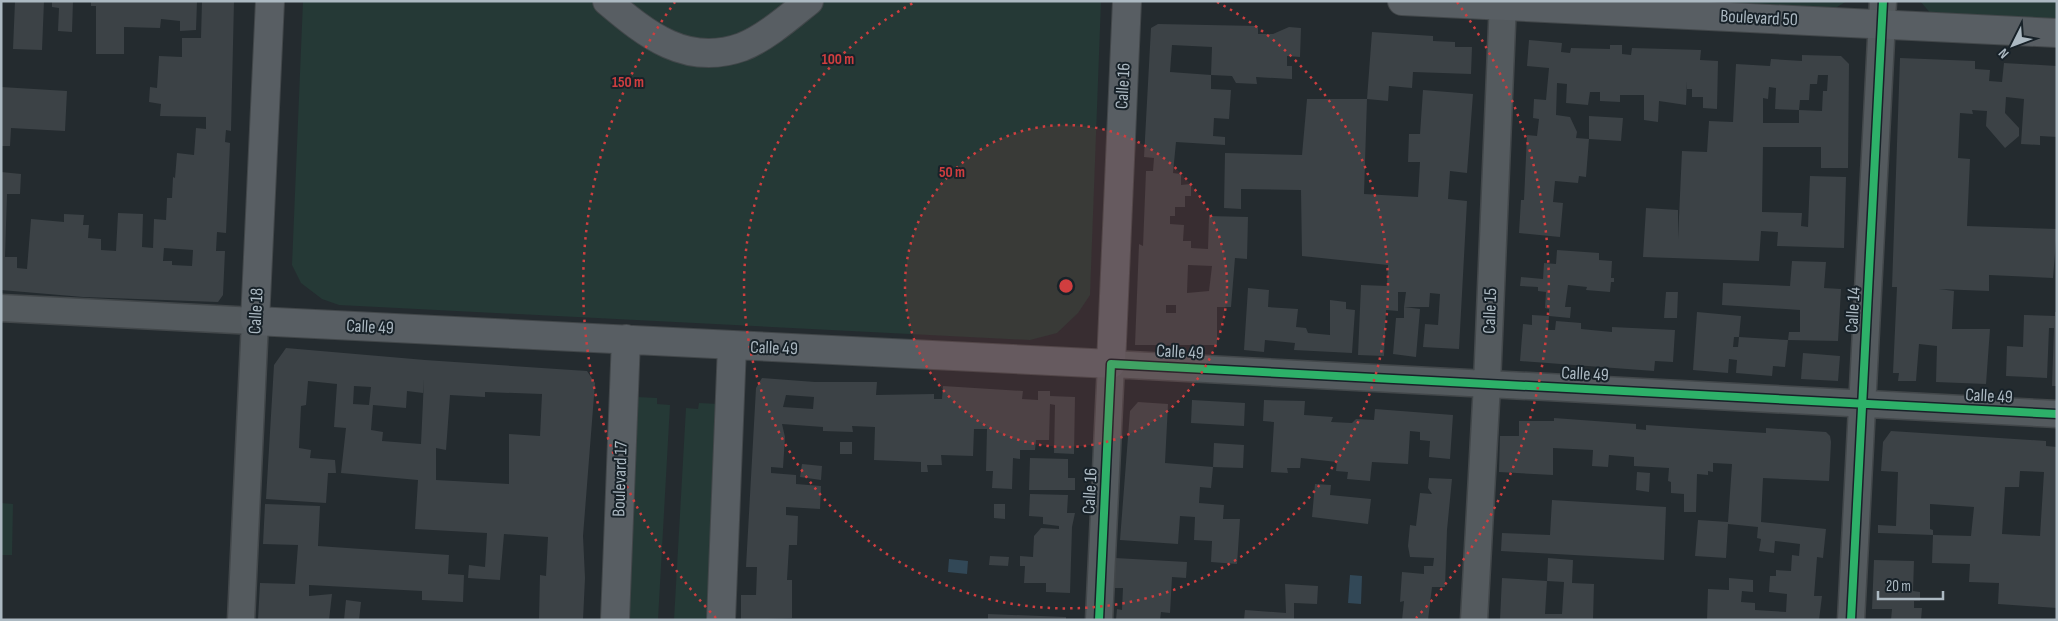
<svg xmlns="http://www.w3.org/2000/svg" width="2058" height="621" font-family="'Sofia Sans Condensed',sans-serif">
<rect width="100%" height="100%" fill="#242b2f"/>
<!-- green -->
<path fill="#253936" d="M303 1H1101L1090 295 1078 313 1057 333 1030 340 339 305 322 299 301 283 292 265Z
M1568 1H1847L1832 10Z
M1920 1H2057V24L1932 15Z
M637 397 657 398V404L670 405 658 620H624Z
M699 403 719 404 708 620H674L686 408 698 409Z
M1 503 13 504 12 555H1Z"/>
<!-- water -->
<path fill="#324857" d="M949 559 968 561 967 574 948 572Z
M1350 575 1362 576 1361 604 1348 603Z"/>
<!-- building -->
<path fill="#3c4246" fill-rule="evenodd" d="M15 1H44L42 50 13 49Z
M52 1H73L72 32 58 31 59 8 52 7Z
M91 1H197L196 30 180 31V21L161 19 160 28 124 27V54H96V6H91Z
M202 1H234L231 131 226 130 225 142 230 143 226 233 217 232 216 251H225L223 295 218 302 83 297 1 290V172L21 174 20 194H7L5 257H17V268L27 269 31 219 64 222V214L84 215 83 225H89L88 238 101 239V250L116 251 118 213 143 214 142 247 153 248 154 219 166 220 167 198H172L173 177 175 178 177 153 194 155 196 128 206 129V117L160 116 161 104 149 102 150 87 157 88 159 56 182 57V38H201ZM164 248 193 250 192 266 172 265V261H163Z
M1158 24 1258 26V34H1273L1289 27 1301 28 1300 57 1287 56V66H1292V79L1256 77 1257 84 1236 83 1232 76 1211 75V89L1231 90 1229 119 1214 118 1213 136 1225 137V145L1176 142 1173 173 1181 174V185L1191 184V196H1185V207H1175V216H1170V224L1184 225 1183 241H1191V248L1208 249 1209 216 1248 217 1247 259 1235 258 1231 307H1217V345H1135L1139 244 1143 246 1146 171H1153L1154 158 1144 157 1151 28ZM1172 45 1212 47 1211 75 1170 72ZM1188 265 1212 266 1209 291 1187 293ZM1166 305H1176V313H1166Z
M1372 32 1433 36V41L1455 42V47H1472L1471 74 1413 72 1412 88 1389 86 1388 101 1367 99Z
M1529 40 1562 43 1561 52 1570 53 1571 48 1610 49V45H1622V54L1631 55 1632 48 1701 50 1700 60 1718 61 1717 109 1703 108V97H1692V89H1687V81L1686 105 1659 101 1658 122 1644 120V95H1620V102L1600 101V92H1590L1588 105 1566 103 1567 84 1557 83 1556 115 1570 117 1577 132 1576 138 1589 139 1586 177 1579 176 1578 183 1555 181 1553 202 1563 203 1560 237 1519 233 1521 200H1524L1527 135 1537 136 1539 119 1533 118 1534 99 1546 100 1549 68 1527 66Z
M1802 55 1841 56 1849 64 1848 168H1821V147H1763L1762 212 1802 213 1801 226 1808 227 1810 176 1846 177 1844 248 1777 246 1778 232 1761 231 1759 261 1643 257 1646 208 1678 210V239L1682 151 1707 152 1709 121 1733 122 1736 64 1770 66 1771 59 1802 61ZM1818 75H1828L1827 91H1823L1822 111 1799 110V123H1763V98L1768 99 1769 87 1776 88 1775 109 1799 110 1800 100H1809L1810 84H1817Z
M1900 58 1975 61V69L1990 70 1989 81 2002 82 2004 63 2057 66V137L2040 136V145L2021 144 2024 99 2006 97 2005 113 2019 128V136L2005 148 1986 126 1987 111 1972 110 1973 114 1960 113 1958 158 1970 159 1967 226 2057 229 2053 278 1989 275V291L1939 289 1954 291 1952 329H1990L1986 384 1936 382 1937 346 1919 344 1916 381H1898L1899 373H1893L1897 287H1892Z
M1 87 67 91 65 131 11 128 10 146H1Z
M1423 90 1473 94 1467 173 1450 171 1448 199 1467 201 1459 349 1423 347 1425 324 1438 325 1440 294 1430 293 1429 307H1404L1420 309 1416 357 1393 354 1396 318H1404V307L1406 292H1398V311L1386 310 1384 356 1358 355 1361 285 1387 286 1388 265 1302 256 1301 190 1241 189V209L1224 208 1225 153 1302 155 1307 99H1367L1364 194 1418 197 1420 162H1408L1409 134H1420Z
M1589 116 1623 118 1621 141 1589 139Z
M1557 250 1599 253V260L1612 261 1611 278H1614V282H1611L1610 292 1586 290 1587 287 1568 285 1565 307H1571L1570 318 1549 316V309L1545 308 1546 292 1538 291V287L1520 286 1521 277 1543 279 1544 263 1556 264Z
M1792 261 1826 262 1824 288 1841 289 1838 341 1788 340 1789 332H1800V310L1722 305 1723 283 1790 286Z
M1248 288 1269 290 1268 307 1298 309 1296 327 1306 328 1308 333 1330 335V300L1346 302V309L1355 310 1352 353 1294 350 1295 343 1265 340 1264 352 1244 350Z
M1666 292H1678L1677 318H1664Z
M1697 312 1741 316 1739 337H1734L1733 347H1738L1739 337 1788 340 1785 367 1773 366 1772 376 1736 373 1737 360 1729 359 1728 373 1693 370Z
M2055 312H2057V386H2052L2054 328H2049L2047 378 2006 376 2007 346 2023 347 2024 315 2055 316Z
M1532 315 1549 316 1548 330H1555L1556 321 1581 323V329L1612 332V327L1675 330 1673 362 1655 361 1654 371 1520 361 1523 324 1532 325Z
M286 348 425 360 587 371 595 383 583 536 585 578 583 620H539L540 575 546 576 548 537 504 534 500 580 468 578 469 565 485 567 487 533 415 529 418 480 341 473 346 428 334 427 337 384 308 381 306 405 301 406 299 448 311 450 310 458 335 460 336 473H328L326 503 266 499 274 365ZM424 379 421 444 382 441 383 432 371 430 373 405 406 408 407 391 423 393ZM354 386 371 387 369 405 353 404ZM485 392 542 394 540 436 509 434V484L436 480V448L446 450 450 395 485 397Z
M1803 353 1840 356 1838 381 1801 379Z
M762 378 815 382H877L876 395 934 394V399H942L943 386 1023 391 1022 399 1038 400V391H1050V396L1075 397 1074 454 1054 453 1055 405 1050 404 1049 440H1036L1035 450H1020V459L1013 458 1012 489 992 488 993 471H986L987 429H974L973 456 941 455 942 465H927L928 472H921V462L874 460 875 427 852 426 853 432 823 431V427L782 424 785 437 783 468 771 467V473L796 475V484L821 486 820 509 786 507V515L798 516 797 545H789L787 580H792V618L741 620V595H756L757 567H746L756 388ZM786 395 814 397 813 409 783 407Z
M1192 400 1245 403 1244 426 1191 423Z
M1264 400 1305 401 1304 415 1333 417 1331 422 1352 423 1356 419 1374 420 1375 409 1453 415 1450 459 1429 457 1430 441 1420 440V432L1410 431 1408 464 1372 462 1370 481 1347 479 1348 472 1336 471 1337 462 1301 458 1300 468H1287L1288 473 1271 472 1274 422 1263 421Z
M1138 402 1168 404 1165 463 1213 467 1211 488 1200 487 1199 503 1224 505 1223 519H1240L1237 564 1211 562 1212 541 1194 540 1195 517 1180 516 1178 544 1120 540 1130 411Z
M1554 418 1636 424V429L1646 430V425L1734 431 1766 433V428L1826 432 1830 436 1831 442 1829 481 1763 478 1761 522 1826 529 1823 558 1817 557 1814 596H1822L1819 620H1707L1708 589 1729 590V578L1753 580V592L1742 591 1741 602 1755 603V610L1786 612 1787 594 1769 592 1770 576H1776V570L1791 571 1792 555 1799 556 1800 544 1775 541 1774 553 1759 551 1761 539 1757 538 1758 527 1728 524 1726 558 1695 556 1698 520 1728 522 1732 464 1713 463V472L1708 471V475L1697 474 1696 512H1684V494L1671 493V482L1668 481 1669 468 1634 466V457L1609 455 1608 467 1592 466 1593 450 1553 448V475L1499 472 1500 436H1519V421H1554Z
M1891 431 2046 441V446L2057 447V608L1998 604 1999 583 1969 582 1970 564 1932 563 1933 535 1971 536 1974 507 1930 504V529L1933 530V535L1878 533V525L1896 526 1898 472 1881 471 1883 442ZM2020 471 2044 472 2040 536 2002 534 2005 487H2019Z
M840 442H852V454H840Z
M1214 443 1244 445 1243 468 1213 467Z
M1030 458 1068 459V478H1075V490H1029Z
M802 464 822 466 821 480 800 477Z
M1637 472 1650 473 1649 492 1636 490Z
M1429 478 1452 479 1447 530 1445 587H1432L1428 620H1402L1404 601 1400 602 1402 572 1424 574V566H1433L1434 558 1410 557 1408 546 1410 525 1416 526 1420 493 1432 494 1428 488Z
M1315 484 1331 485 1330 495 1371 499 1368 524 1312 517Z
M1030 494 1068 495 1067 513H1075L1072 527 1070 593 1046 592V583H1024L1025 566H1020V556L1033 557 1034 536 1041 528 1059 529V526L1043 524V517L1029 516Z
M1552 500 1666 507 1664 560 1501 551 1502 533 1550 535Z
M265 504 320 506 318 546 449 555 448 574 464 575 463 602 422 600V591L309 585V596L332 594 329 620H258L260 583 295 584 298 545 263 544Z
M994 504H1005V519L994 518Z
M990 556 1009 557 1008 566 989 565Z
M1115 558 1187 562 1186 578 1172 577 1170 613 1161 612 1160 620H1116L1117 609 1122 610 1123 588H1114Z
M1548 558 1573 560 1572 583 1594 584 1593 620H1500L1502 578 1547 581ZM1547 581 1564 582 1562 614H1545Z
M1874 560 1914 561 1913 591 1920 592V601H1914V608H1922L1921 620H1891L1892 609H1872Z
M1285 584 1318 586 1317 604 1294 603V620H1244L1245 610 1286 613Z
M346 600 361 602 359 620H344Z
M988 614 1066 617V620H988Z"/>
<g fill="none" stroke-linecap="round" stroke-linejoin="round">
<defs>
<path id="street" d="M1 308 255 321 241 620
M1099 620 1111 364 2057 414
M1474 620 1487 384 1503 1
M1851 620 1883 1"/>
<path id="secondary" d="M270 1 255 321C541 336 826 350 1111 364L1127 1
M607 1C647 35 687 67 742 47 765 38 789 17 809 1
M1402 1 2057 33
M615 620 626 339
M721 620 732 346"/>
</defs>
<!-- street casing -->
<use href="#street" stroke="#42474a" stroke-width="29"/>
<!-- secondary casing -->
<use href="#secondary" stroke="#42474a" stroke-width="30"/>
<!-- street -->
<use href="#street" stroke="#545a5e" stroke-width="26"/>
<!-- secondary -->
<use href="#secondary" stroke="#585e63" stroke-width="28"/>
<defs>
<path id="cycleway" d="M1099 620 1111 364 2057 414
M1851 620 1883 1"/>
</defs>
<!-- cycleway casing -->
<use href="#cycleway" stroke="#182229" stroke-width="11"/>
<!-- cycleway -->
<use href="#cycleway" stroke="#2db169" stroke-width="8"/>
</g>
<!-- distance rings -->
<circle cx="1066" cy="286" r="161" fill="#d03e3f" fill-opacity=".12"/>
<g fill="none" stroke="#d03e3f" stroke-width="2.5" stroke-dasharray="2.5 5">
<circle cx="1066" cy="286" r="161"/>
<path d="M1217 2A322 322 0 1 1 915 2"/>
<path d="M716 618A483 483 0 0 1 675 2M1457 2A483 483 0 0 1 1416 618"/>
</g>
<g text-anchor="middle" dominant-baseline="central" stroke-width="4" stroke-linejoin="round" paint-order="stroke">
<!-- street labels -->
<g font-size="18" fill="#acb9c2" stroke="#182229">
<text transform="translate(1759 18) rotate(3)">Boulevard 50</text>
<text transform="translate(1123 86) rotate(-87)">Calle 16</text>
<text transform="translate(1853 310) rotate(-87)">Calle 14</text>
<text transform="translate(256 311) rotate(-87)">Calle 18</text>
<text transform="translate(1490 311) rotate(-88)">Calle 15</text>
<text transform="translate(370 327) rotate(3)">Calle 49</text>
<text transform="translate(774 348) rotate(2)">Calle 49</text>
<text transform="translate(1180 352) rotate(3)">Calle 49</text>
<text transform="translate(1585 374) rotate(3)">Calle 49</text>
<text transform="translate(1989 396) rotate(3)">Calle 49</text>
<text transform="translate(620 479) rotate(-88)">Boulevard 17</text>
<text transform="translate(1090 491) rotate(-87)">Calle 16</text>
</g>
</g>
<circle cx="1066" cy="286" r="8" fill="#d03e3f" stroke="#182229" stroke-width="2.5"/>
<g font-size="15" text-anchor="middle" font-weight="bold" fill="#d03e3f" stroke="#182229" stroke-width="4" stroke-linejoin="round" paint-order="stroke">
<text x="838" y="64">100 m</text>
<text x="628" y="87">150 m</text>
<text x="952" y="177">50 m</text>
</g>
<!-- border -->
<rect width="2058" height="621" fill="none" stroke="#acb9c2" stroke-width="5"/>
<!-- north arrow -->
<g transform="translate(2013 45) rotate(228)" stroke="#182229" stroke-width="4" paint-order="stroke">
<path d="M0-4L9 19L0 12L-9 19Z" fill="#acb9c2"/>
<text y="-8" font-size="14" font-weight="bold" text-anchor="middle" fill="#acb9c2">N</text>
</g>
<!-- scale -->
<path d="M1878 591v8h65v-8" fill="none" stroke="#acb9c2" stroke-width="2.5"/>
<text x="1886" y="591" font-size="15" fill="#acb9c2" stroke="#182229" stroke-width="4" paint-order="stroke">20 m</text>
</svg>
